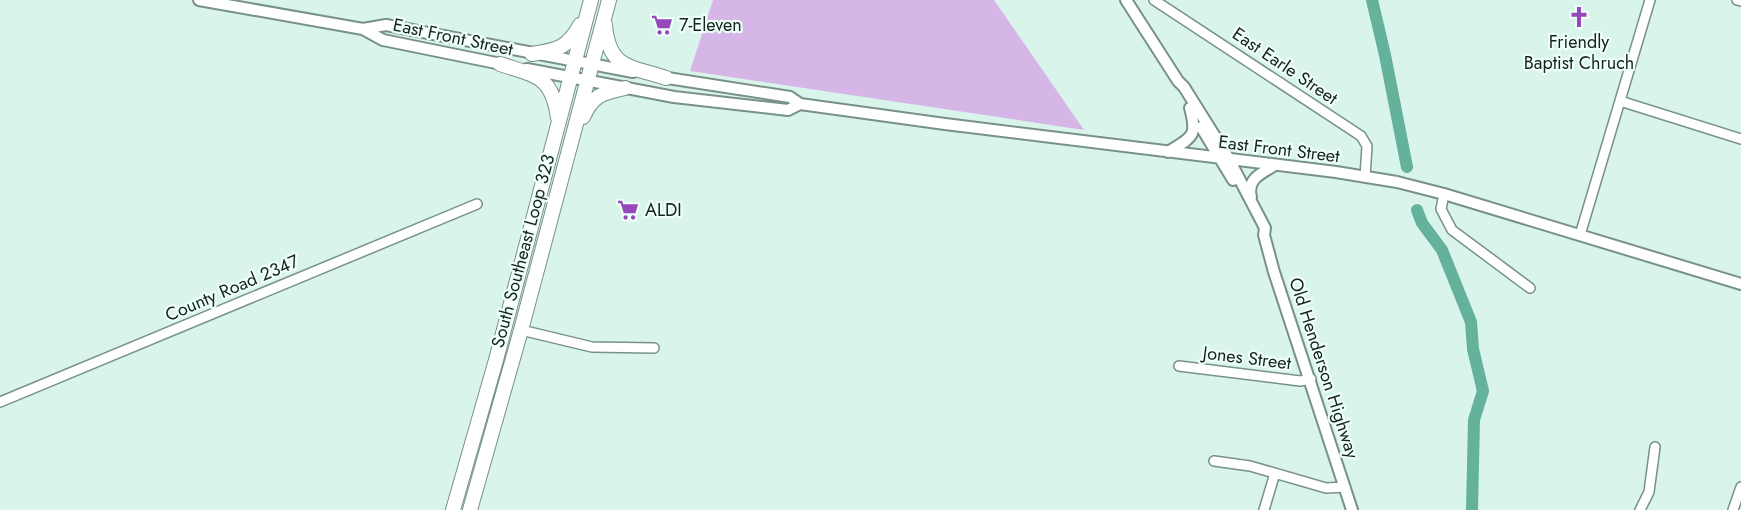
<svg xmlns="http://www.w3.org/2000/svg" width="1741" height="510" font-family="Jost,sans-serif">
<rect width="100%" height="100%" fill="#d8f4eb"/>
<!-- green -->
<path fill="#d5b6e7" d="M713 0H994L1084 130 690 71Z"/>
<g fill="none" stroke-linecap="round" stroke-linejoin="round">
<!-- river -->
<path stroke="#64b29c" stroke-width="12" d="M1372 0 1385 55 1407 167
M1417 210 1422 223 1442 250 1471 322 1473 349 1483 391 1474 420 1472 510"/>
<defs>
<path id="minor" d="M1154 0 1361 136 1367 146 1365 177
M1737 0 1741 1
M1620 101 1741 139
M1444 194 1441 209 1452 230 1530 288
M1580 235 1650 0
M521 330 592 347 654 348
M1179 366 1300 381 1311 379
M0 402 477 204
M1214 461 1250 466 1326 488 1345 487
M1264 510 1275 473
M1640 510 1649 492 1655 447
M1733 510 1741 487"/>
<path id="major" d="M199 0 363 29 383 40 506 65
M1126 0 1178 81 1184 87 1229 159 1265 228 1264 235 1274 272 1352 510
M363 29 386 25 633 72
M527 69 674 97 788 110 800 104
M661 77 790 97 800 104 945 124 1336 172 1397 182 1444 194 1741 284
M1201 127 1233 180
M1168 152C1192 137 1198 137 1190 108
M1251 197C1246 179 1262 173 1275 165"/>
<path id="highway" d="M605 25C609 69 630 66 666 78
M532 54C557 50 568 48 580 25
M500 64C536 76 552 75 558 118
M583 117C593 95 602 93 625 88
M453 510 496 360 591 0
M470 510 521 330 609 0"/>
</defs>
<!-- minor casing -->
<use href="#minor" stroke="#789189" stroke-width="12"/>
<!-- major casing -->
<use href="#major" stroke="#789189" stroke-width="14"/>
<!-- highway casing -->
<use href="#highway" stroke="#789189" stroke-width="16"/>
<!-- minor -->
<use href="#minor" stroke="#fff" stroke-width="9"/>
<!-- major -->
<use href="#major" stroke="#fff" stroke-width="10"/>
<!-- highway -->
<use href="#highway" stroke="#fff" stroke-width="14"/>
</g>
<!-- icons -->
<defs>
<symbol id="church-bare" viewBox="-9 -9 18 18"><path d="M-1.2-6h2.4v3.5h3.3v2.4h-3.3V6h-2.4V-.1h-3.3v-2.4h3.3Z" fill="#9649ba" stroke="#eefef9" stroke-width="2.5" paint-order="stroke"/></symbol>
<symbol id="supermarket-bare" viewBox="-9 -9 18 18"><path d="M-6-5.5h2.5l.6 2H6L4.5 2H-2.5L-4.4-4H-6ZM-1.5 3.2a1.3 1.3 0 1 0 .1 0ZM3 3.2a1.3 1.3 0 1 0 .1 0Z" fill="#9649ba" stroke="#eefef9" stroke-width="2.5" paint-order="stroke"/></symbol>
</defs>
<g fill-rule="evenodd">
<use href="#church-bare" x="1564" y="2" width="30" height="30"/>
<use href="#supermarket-bare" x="647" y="10" width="30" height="30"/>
<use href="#supermarket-bare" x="613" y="195" width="30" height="30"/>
</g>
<g text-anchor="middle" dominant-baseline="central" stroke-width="4.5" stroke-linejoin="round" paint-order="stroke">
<!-- poi labels -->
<g font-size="18" fill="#17211e" stroke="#eefef9" text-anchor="start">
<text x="679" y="25">7-Eleven</text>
<text x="1579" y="42" text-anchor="middle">Friendly<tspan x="1579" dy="21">Baptist Chruch</tspan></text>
<text x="645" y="210">ALDI</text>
</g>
<!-- street labels -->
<g font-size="18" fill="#17211e" stroke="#eefef9">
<text transform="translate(453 37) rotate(12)">East Front Street</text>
<text transform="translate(1285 66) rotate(34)">East Earle Street</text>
<text transform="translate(1279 149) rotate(7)">East Front Street</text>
<text transform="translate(523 251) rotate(-75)">South Southeast Loop 323</text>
<text transform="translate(232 288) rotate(-23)">County Road 2347</text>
<text transform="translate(1247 358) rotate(7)">Jones Street</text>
<text transform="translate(1324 368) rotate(72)">Old Henderson Highway</text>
</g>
</g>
</svg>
